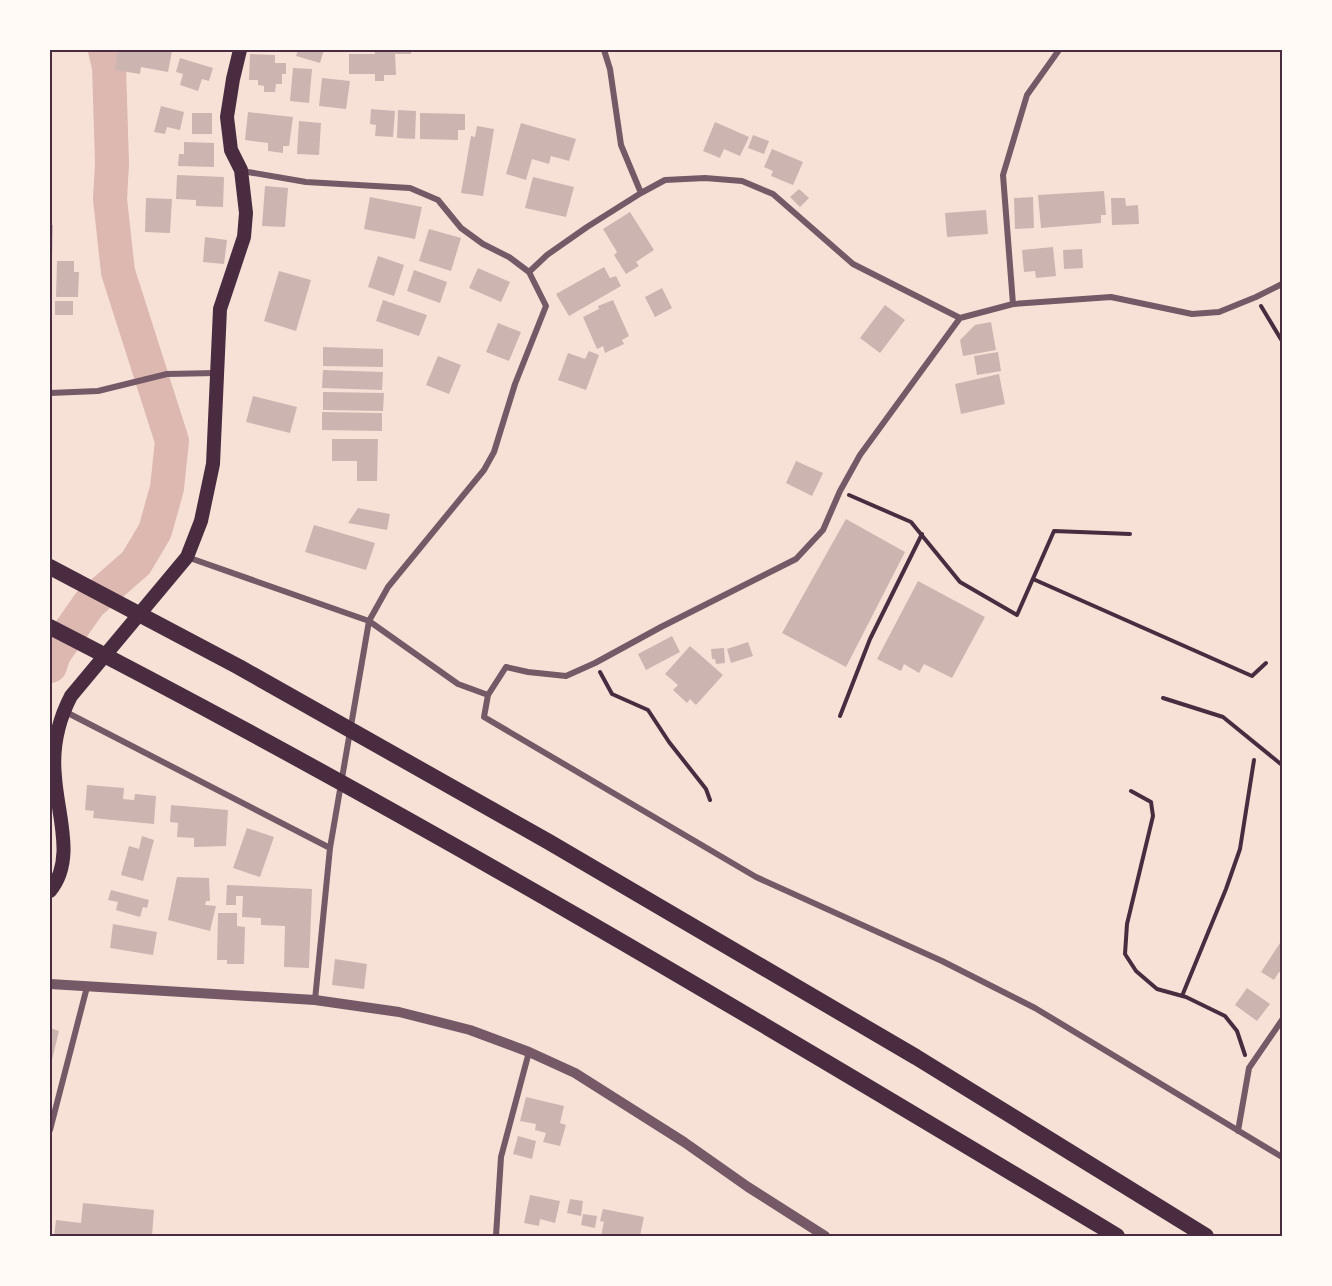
<svg xmlns="http://www.w3.org/2000/svg" width="1332" height="1286" font-family="Quicksand,sans-serif">
<rect width="100%" height="100%" fill="#f7e1d7"/>
<g fill="none" stroke-linecap="round" stroke-linejoin="round">
<!-- river -->
<path stroke="#dcb8b0" stroke-width="34" d="M50 666 54 654 89 604 136 563 155 531 167 488 172 441 118 272 110 199 112 163 109 67 105 50"/>
</g>
<!-- building -->
<path fill="#ccb4b1" d="M118 50 172 51 168 72 141 67 140 74 115 70Z
M298 50H324L320 63 296 56Z
M375 50H411V54H395L396 75H384V81H375V74H349V54H375Z
M250 54 275 55V63H286V74H282V84H276L275 92H264V86L258 85V80H249Z
M180 58 213 68 209 81 202 79 198 91 180 85 183 74 176 72Z
M293 68 312 69 309 103 290 101Z
M322 78 350 81 346 109 319 106Z
M161 106 184 112 180 130 167 127 165 134 154 132Z
M371 109 395 111 393 137 375 136 376 125 370 124Z
M398 110 416 111 415 139 397 138Z
M248 112 293 117 289 146H283V153L268 151V143L245 140Z
M192 113H212V134H192Z
M420 113 465 114V130H458V140L420 139Z
M299 121 321 123 319 155 297 154Z
M715 122 749 137 740 156 724 149 720 158 703 151Z
M521 123 576 139 569 161 551 156 549 164 532 159 526 180 506 174Z
M477 126 494 129 483 196 461 193 471 136 475 137Z
M753 135 769 141 764 154 748 148Z
M184 142 214 143V167L178 166 179 154H184Z
M772 149 803 162 793 185 771 176 773 171 764 167Z
M177 175 224 177 223 207 196 206V200L176 199Z
M533 177 574 187 566 217 525 208Z
M265 186 288 188 285 227 262 226Z
M799 189 809 198 800 207 790 197Z
M1104 191 1106 215H1101V223L1041 228 1038 195Z
M370 197 422 207 415 239 364 229Z
M1033 197 1034 228 1015 229 1014 198Z
M146 198 172 199 170 233 145 232Z
M1111 198H1125L1126 206 1138 205 1139 224 1112 225Z
M986 210 988 234 947 237 945 213Z
M630 212 654 250 636 262 639 266 626 274 614 255 617 252 603 229Z
M50 225H53L52 260H50Z
M429 229 461 238 451 271 419 261Z
M205 237 227 240 224 264 203 262Z
M1053 247 1056 276 1036 278 1035 271 1024 272 1022 250Z
M1082 249 1083 268 1064 269 1063 250Z
M378 256 404 265 394 296 368 287Z
M57 261H74V272H79L78 297H56Z
M604 267 610 278 616 276 621 286 569 316 556 294Z
M478 268 510 282 501 302 469 288Z
M414 270 447 282 440 303 407 291Z
M279 271 311 280 296 331 264 321Z
M662 288 672 308 655 317 645 297Z
M383 300 427 315 419 336 376 321Z
M613 300 629 336 622 340 624 344 605 353 603 346 597 349 583 317 599 309 598 306Z
M55 301H73V315H55Z
M885 305 905 320 880 353 860 338Z
M991 322 996 350 963 356 960 340 975 325Z
M498 323 521 332 509 361 486 352Z
M323 347 383 349V367L323 366Z
M589 351 599 355 586 390 558 380 568 353 585 359Z
M998 352 1001 371 977 375 974 356Z
M438 356 461 365 449 394 426 385Z
M323 370 383 372 382 390 322 388Z
M999 374 1005 404 961 414 955 384Z
M323 392 384 393 383 411 323 410Z
M253 396 297 407 290 433 246 422Z
M322 412 382 413V431L322 430Z
M332 439H378L377 481H357V461H332Z
M796 461 823 473 812 496 786 483Z
M358 508 390 514 387 530 348 523Z
M846 519 905 552 846 667 782 633Z
M314 525 375 543 366 570 305 552Z
M918 581 985 617 952 678 924 664 919 673 904 664 901 671 877 659Z
M672 636 680 652 646 670 638 654Z
M748 642 753 656 731 663 727 649Z
M690 646 723 675 696 705 690 699 687 703 673 690 678 685 665 674Z
M724 648 725 663 716 664 715 659H712L711 649Z
M87 785 124 788 123 799 134 800 135 794 156 796 154 824 93 818 94 811 85 810Z
M171 805 228 810 226 846 194 847V838L177 837 178 823 170 822Z
M247 828 274 837 260 877 233 868Z
M142 836 154 840 143 881 121 875 129 846 139 849Z
M177 877 209 878 210 901H206L205 905 216 906 210 931 168 920Z
M227 885 312 889 309 968 284 967 285 926 261 925V918L242 917 243 896H236V905H226Z
M111 890 149 900 147 908 143 907 140 917 116 910 118 902 108 900Z
M218 913H237V926L245 927 244 964H227V960H217Z
M113 924 157 932 153 955 110 948Z
M1282 940V974L1279 972 1274 980 1261 972Z
M335 959 367 964 364 989 332 985Z
M1247 988 1270 1004 1257 1021 1235 1005Z
M50 1028 59 1031 50 1068Z
M526 1097 564 1106 560 1123 566 1125 560 1146 543 1142 546 1133 535 1130 536 1124 520 1121Z
M518 1136 536 1141 532 1159 513 1154Z
M530 1195 560 1201 555 1223 540 1219 539 1226 524 1223Z
M570 1199 583 1201 581 1216 567 1213Z
M83 1203 154 1210 152 1236H54L56 1220 81 1223Z
M603 1209 644 1217 640 1236H601L604 1222 600 1221Z
M583 1214 597 1216 595 1228 581 1225Z"/>
<g fill="none" stroke-linecap="round" stroke-linejoin="round">
<!-- path -->
<path stroke="#4a2c40" stroke-width="4" d="M1261 306 1282 341
M849 495 911 522 960 582 1017 615 1054 531 1130 534
M1033 579 1252 676 1266 663
M600 672 612 694 648 710 669 742 706 789 710 800
M1163 698 1223 717 1282 765
M840 716 870 639 922 534
M1131 791 1151 802 1153 816 1127 924 1125 954 1136 971 1157 989 1186 997 1225 1016 1237 1031 1245 1055
M1182 996 1226 889 1240 849 1254 760"/>
<!-- minor -->
<path stroke="#755966" stroke-width="6" d="M604 50 610 69 621 145 641 193
M242 171 306 182 410 188 438 200 461 228 483 244 509 257 529 272 547 255 587 227 641 193 665 180 705 178 742 181 773 194 853 264 960 318
M1013 304 1003 175 1027 95 1059 50
M50 393 98 391 167 374 216 373
M187 557 369 621 458 684 488 695 506 667 528 672 566 676 595 663 661 627 796 559 823 530 840 491 860 455 960 318 1013 304 1111 297 1192 314 1219 312 1256 297 1282 284
M488 695 484 717 756 877 942 961 1035 1008 1282 1157
M64 711 330 848
M315 1000 330 848 369 621 388 587 484 470 494 452 515 384 546 306 529 272
M50 1130 87 987
M1238 1131 1249 1068 1282 1020
M496 1236 501 1157 529 1052"/>
<!-- tertiary -->
<path stroke="#755966" stroke-width="10" d="M50 984 315 1000 399 1012 470 1030 529 1052 575 1073 684 1142 748 1187 825 1236"/>
<!-- primary -->
<path stroke="#4a2c40" stroke-width="14" d="M50 891C76 860 57 813 55 777 52 749 58 721 71 696L187 557 201 521 213 464 220 309 244 237 246 213 241 170 231 150 227 117 233 79 240 50"/>
<!-- motorway -->
<path stroke="#4a2c40" stroke-width="16" d="M50 567 239 667 549 842 916 1057 1206 1236
M50 627C414 814 766 1025 1117 1236"/>
</g>
<!-- border -->
<rect width="1332" height="1286" fill="none" stroke="#fffaf5" stroke-width="102"/>
<rect x="51" y="51" width="1230" height="1184" fill="none" stroke="#4a2c40" stroke-width="2"/>
</svg>
